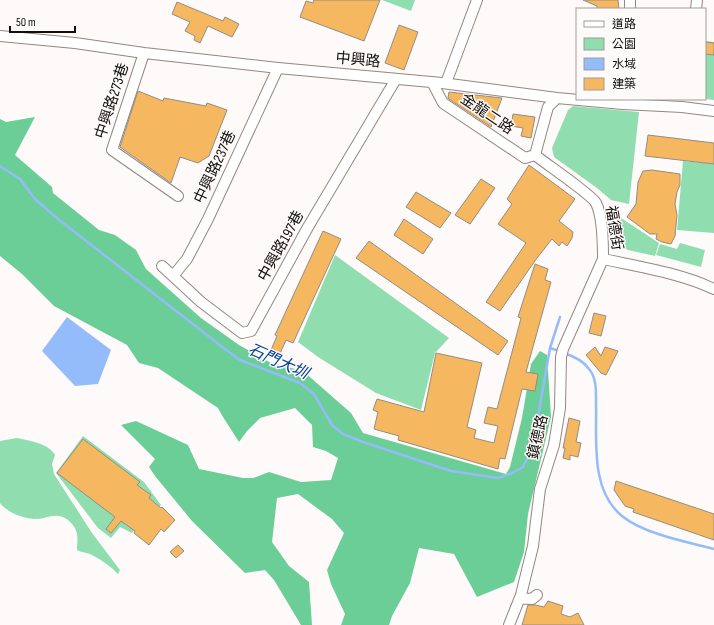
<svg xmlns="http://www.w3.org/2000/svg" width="714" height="625" font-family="'Sofia Sans Condensed','Noto Sans TC',sans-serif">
<rect width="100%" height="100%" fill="#fdfaf9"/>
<!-- green -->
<path fill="#90deb0" d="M382 0H415L411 11Z
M705 41 714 42V100L705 99Z
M573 106 639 112 629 204 611 200 597 188 554 157 552 148 568 110Z
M683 161 714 164V233L677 230Z
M618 216 659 243 655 256 628 250 618 245Z
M680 243 705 250 701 267 656 255 660 244 677 249Z
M335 255 449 338 435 353 421 410 376 393 318 357 298 342Z
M83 436 144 482 161 505 149 519 144 516 132 533 120 527 111 538 98 528 56 473Z
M17 438C30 441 48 443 55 455L52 464 54 474 92 533 120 570 118 574C110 566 102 560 92 555 87 552 82 553 77 550 77 544 78 539 77 534 76 526 66 516 58 516 51 515 44 519 36 519 24 519 8 513 0 503V441Z"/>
<!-- forest -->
<path fill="#6ace96" d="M35 117 15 155 52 187 53 193 99 230 115 235 136 250 146 269 201 318 239 345 271 363 303 371 351 413 363 433 506 474 510 467 522 418 531 364 540 351 547 355 551 417 528 514 524 552 514 582 477 597 454 554 419 548 410 583 392 616 389 625H341L345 614 331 584 327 570 344 533 332 519 298 494 277 498 272 542 289 566 309 582 312 625H301L274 580 265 570 245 573 192 521 155 476 149 467 155 459 121 425 136 421 188 445 199 469 243 478H253L269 472 301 482 331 480 338 458 326 451 313 447 312 425 295 408 260 418 247 431 239 442 223 417 218 408 158 368 139 363 127 345 54 306 22 274 0 256V119L6 122Z"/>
<!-- water -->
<path fill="#94bcfb" d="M67 317 111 350 98 384 75 386 42 351Z"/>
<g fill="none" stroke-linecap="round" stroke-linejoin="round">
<!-- stream -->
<path stroke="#94bcfb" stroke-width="2.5" d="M0 166 20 179 35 199 58 219 221 346 240 360 300 383 314 394 332 425 343 434 363 442 451 471 498 478 512 473 523 467 528 457 535 434 550 348 560 317
M550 348 559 351
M564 353C573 356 583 360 589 369 597 378 596 393 596 404 597 440 590 490 622 516 644 534 687 542 714 549"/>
</g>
<!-- building -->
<path fill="#f5b861" stroke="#948c81" d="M314 0H380L364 41 300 17 306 1 313 3Z
M583 0H618L619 9H597V6Z
M177 2 223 21 225 17 239 24 232 37 208 26 200 43 194 40 195 36 185 31 190 22 172 14Z
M399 25 418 32 404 70 385 63Z
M705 42 714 43V55L705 54Z
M138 91 163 101 164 98 206 106 207 103 227 110 209 156 198 163 180 157 171 183 120 147Z
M449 92 502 98 491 127 449 99 448 98Z
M513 114 535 117 531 138 521 136 523 128 511 126Z
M648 135 714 143V164L645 156Z
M529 165 575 199 559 221 573 232 572 238 567 246 562 242 559 246 552 239 537 258 500 311 486 302 526 243 498 224 512 204 507 199Z
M652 170 680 174V185L677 192 675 204 677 215 675 236 671 244 662 242 656 239 657 234H650L627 217 636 204 638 182 643 171Z
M481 179 495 188 470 224 455 215Z
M416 192 451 213 440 228 406 207Z
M404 219 433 239 423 254 394 235Z
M323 231 341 239 293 343 286 340 279 356 270 352 277 336 275 335Z
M369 241 508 341 498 355 356 258Z
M535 264 548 269 545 280 551 282 526 372 538 374 535 391 522 389 505 459 500 458 498 469 398 440 399 436 374 429 378 412 373 410 377 399 424 412 436 353 482 363 467 427 476 430 474 438 494 443 498 426 484 423 488 407 497 409 521 318 518 317Z
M594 313 606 316 601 336 589 333Z
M595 347 601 356 605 347 618 351 606 375 601 373 586 355Z
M569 418 580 421 576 442 581 443 578 457 570 455V460L563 458 565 448H563Z
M83 439 140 482 137 485 151 495 149 498 161 508 162 507 175 520 164 532 161 529 149 545 134 533 135 531 121 521 111 533 106 529 115 517 57 473Z
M616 481 714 514V540L633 512 634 509 625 506 614 490Z
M178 545 184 551 176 558 170 552Z
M548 601 563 606 561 614 570 617 578 613 584 625H522L528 605H535L544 607Z"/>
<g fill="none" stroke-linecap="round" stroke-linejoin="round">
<defs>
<path id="minor" d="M630 0V9
M696 9 697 0
M0 36 75 43 144 53 278 68 442 83 557 98 623 104 682 107 714 111
M144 53 112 150 178 196
M432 82 443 103 525 158 535 155
M446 83 477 0
M557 98 548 107 535 155C546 164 591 194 596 203 603 217 603 244 603 259 640 267 680 273 714 289
M162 266 201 302 242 333 251 331 308 227 396 79
M173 276 187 259 208 219 278 68
M520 598 532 599 537 595
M509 625 521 595 533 546 540 489 554 445 560 408 561 357 563 349 603 259"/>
</defs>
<!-- minor casing -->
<use href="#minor" stroke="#938780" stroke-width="12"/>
<!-- minor -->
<use href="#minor" stroke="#fff" stroke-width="10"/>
</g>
<g text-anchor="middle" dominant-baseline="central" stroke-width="3" stroke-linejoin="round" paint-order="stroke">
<!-- street labels -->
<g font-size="15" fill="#130e0c" stroke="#fdfaf9">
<text transform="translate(358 60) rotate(5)">中興路</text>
<text transform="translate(112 101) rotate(-72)">中興路273巷</text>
<text transform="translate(487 114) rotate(34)">金龍二路</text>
<text transform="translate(215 167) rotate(-65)">中興路237巷</text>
<text transform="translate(614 228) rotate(81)">福德街</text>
<text transform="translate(281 246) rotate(-61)">中興路197巷</text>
<text transform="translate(538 437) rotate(-77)">鎮德路</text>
</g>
<!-- water labels -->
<g font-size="16" font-style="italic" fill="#013f97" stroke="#fdfaf9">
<text transform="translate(278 362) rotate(24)">石門大圳</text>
</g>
</g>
<!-- legend -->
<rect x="576" y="8" width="130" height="92" fill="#fdfaf9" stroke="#9f9c9a"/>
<rect x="584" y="21" width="20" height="6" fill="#ffffff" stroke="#9f9c9a"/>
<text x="612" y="28" font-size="12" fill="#130e0c">道路</text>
<rect x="584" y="38" width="20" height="12" fill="#90deb0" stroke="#9f9c9a"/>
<text x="612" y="48" font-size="12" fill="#130e0c">公園</text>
<rect x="584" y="58" width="20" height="12" fill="#94bcfb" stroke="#9f9c9a"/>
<text x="612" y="68" font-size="12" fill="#130e0c">水域</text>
<rect x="584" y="78" width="20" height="12" fill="#f5b861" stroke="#9f9c9a"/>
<text x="612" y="88" font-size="12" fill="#130e0c">建築</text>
<!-- scale -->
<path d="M10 26v6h65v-6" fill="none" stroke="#130e0c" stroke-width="2"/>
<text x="16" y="26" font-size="12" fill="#130e0c" stroke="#fdfaf9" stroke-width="3" paint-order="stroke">50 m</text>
</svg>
